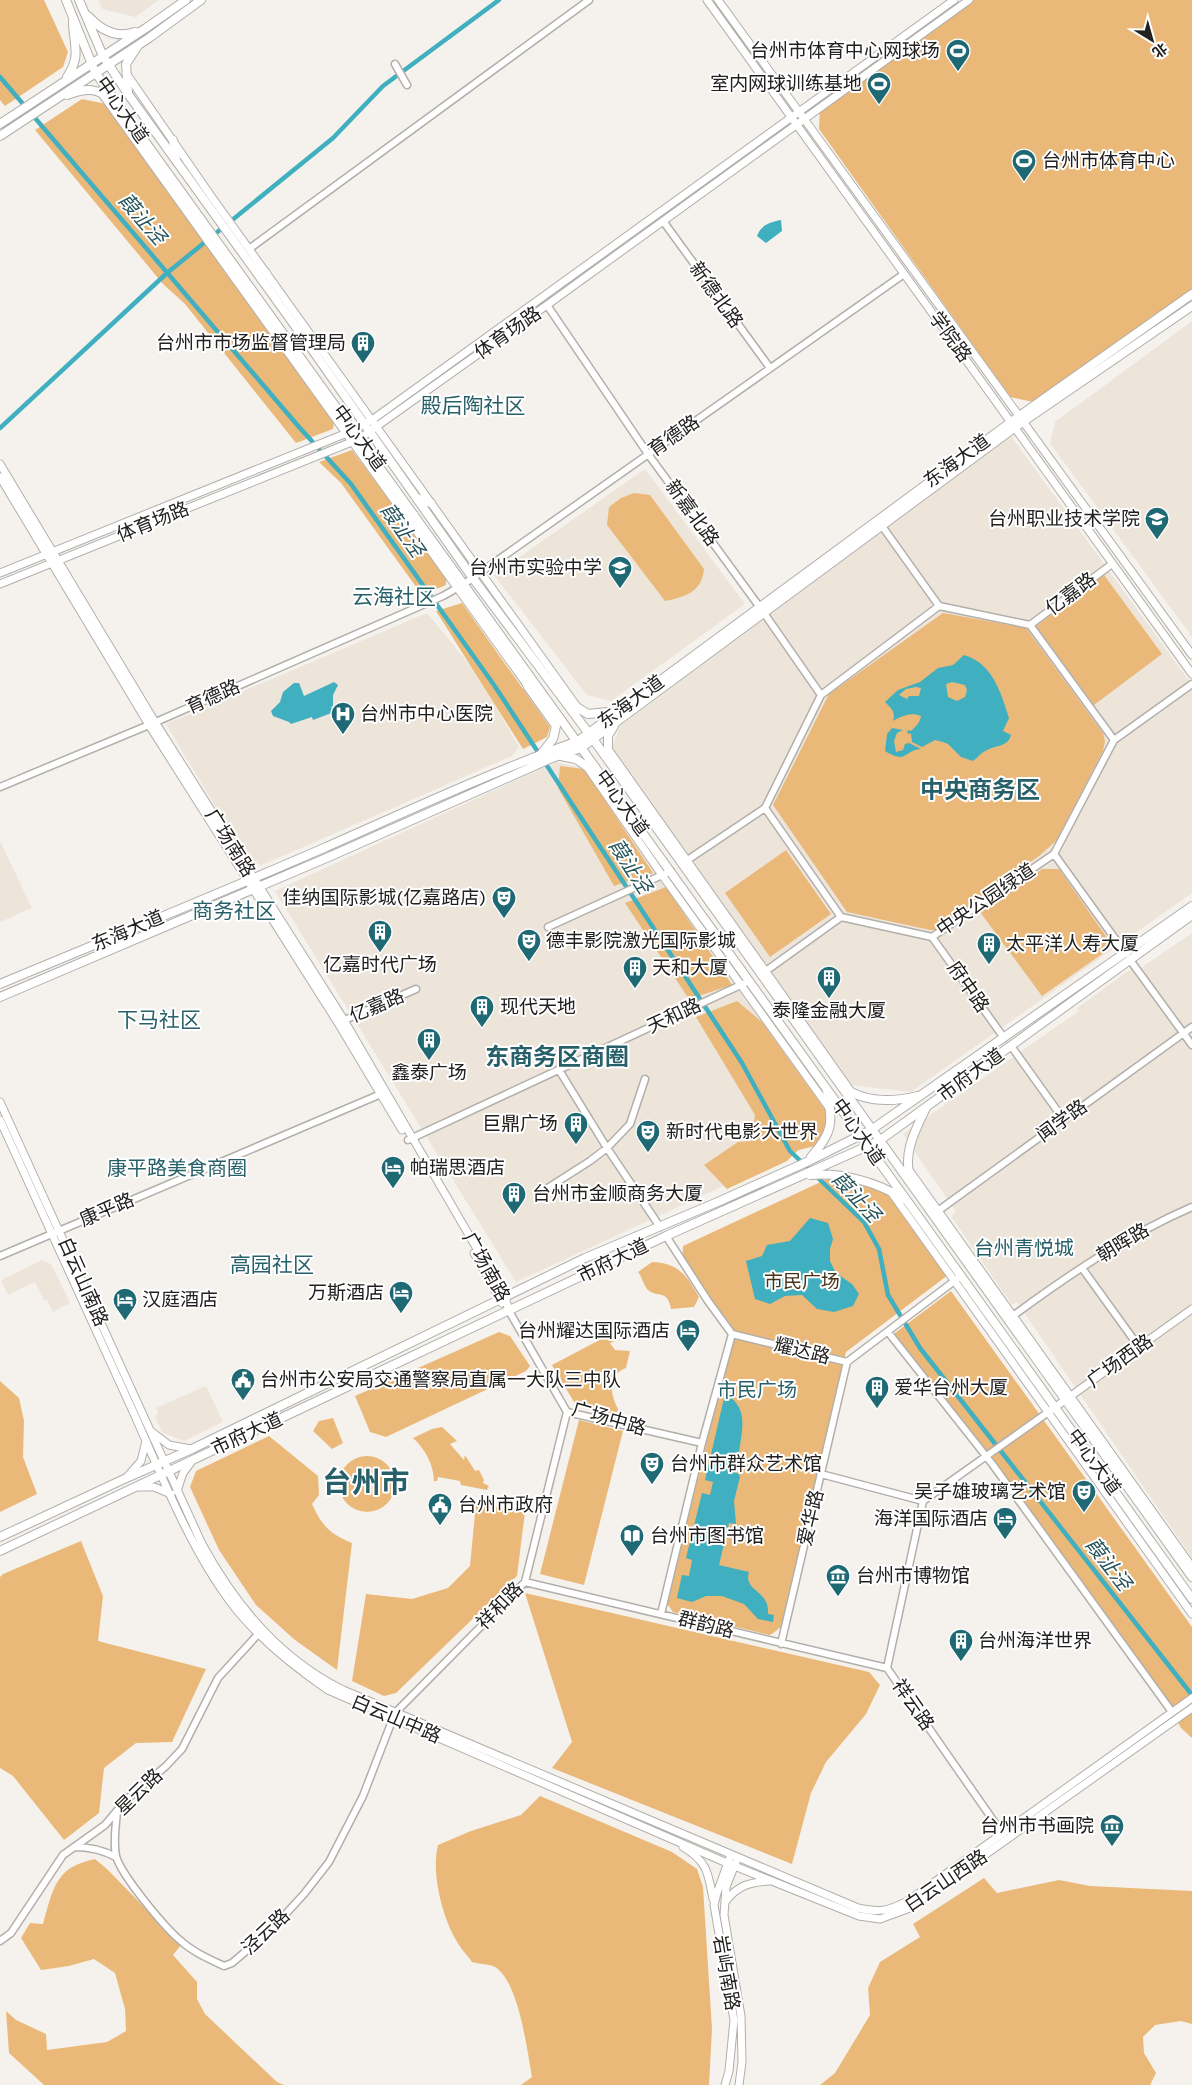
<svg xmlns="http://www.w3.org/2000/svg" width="1192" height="2085" font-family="Karla,'Noto Sans SC',sans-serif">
<rect width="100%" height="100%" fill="#f5f2ee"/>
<!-- built -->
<path fill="#ede4da" d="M98 0H159L135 17 102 9Z
M1192 321V637L1050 443 1055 422Z
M1011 436 1192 685V893L911 1092 849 1085 612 748 620 726Z
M645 469 745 604 611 701 587 695 494 575Z
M427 613 478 675 519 747 512 756 262 865 249 863 166 724Z
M556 762 584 768 833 1123 808 1147 516 1282 275 891Z
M0 841 32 908 0 922Z
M1192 933V1558L1017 1302 1012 1305 951 1216 956 1212 903 1134 1079 1011 1077 1008 1132 968 1135 972Z
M42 1260 51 1264 70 1303 53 1312 47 1300H44L35 1282 8 1295 1 1280Z
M206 1386 223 1422 184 1441 163 1433 155 1417 158 1412 156 1408Z"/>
<!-- green -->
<path fill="#eab979" d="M0 0H44L68 52 63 67 5 106 0 100Z
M967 0H1192V289L1033 402 1010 397 819 129 820 104Z
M82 99 106 104 334 421 333 429 296 443 185 304 163 284 35 130Z
M352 450 446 577V585L422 595 341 483 319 462Z
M634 493 650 495 704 569C702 592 685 597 665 601L607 525 609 507 621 498Z
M1104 575 1162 654 1094 705 1036 626Z
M462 603 550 727 547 737 523 749 436 611Z
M943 613 1026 628 1103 733 1105 741 1103 751 1056 841 1039 856 935 930H930L847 912 773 805 829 694Z
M560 766 584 769 653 873 614 886 558 788Z
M786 850 831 914 770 957 725 893Z
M1042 869H1059L1108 939 1105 952 1042 996 980 912Z
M666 887 732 985 689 999 625 903Z
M737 1001 762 1022 826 1111 828 1119 823 1136 815 1146 798 1150 787 1161 727 1189 704 1165 738 1142 751 1141 755 1115 696 1017Z
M835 1178 879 1190 892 1196 948 1275 846 1352 781 1627 772 1634 769 1635 673 1612 668 1605V1600L730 1347 731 1325 682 1261 683 1246 825 1180Z
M652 1262C679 1263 687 1276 699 1297L694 1307 671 1309C668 1289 657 1298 648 1290 644 1286 642 1277 638 1272Z
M951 1291 1192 1627V1738L1181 1728 1172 1712 993 1465 891 1336Z
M499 1332 510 1336 530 1366 526 1371 386 1437 370 1432 355 1396Z
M614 1334 617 1340 610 1343 615 1350 630 1351 626 1368C607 1375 610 1394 618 1409L615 1418 574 1402 552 1365 607 1336Z
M0 1381 19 1398 24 1421 23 1457 37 1494 0 1512Z
M333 1418 343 1443 332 1449 313 1431 319 1421Z
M579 1420 623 1431 584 1585 540 1574Z
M442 1427 457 1441 450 1444 464 1460 465 1455 475 1471 479 1470 484 1480 483 1483 489 1486 487 1490 461 1485 460 1481 438 1477 437 1481H434C433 1464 426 1450 413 1438L432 1429Z
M269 1436 318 1476 319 1495 312 1504C322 1526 330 1534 352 1543L337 1670 295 1640 256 1605 219 1550 190 1487 196 1471Z
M339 1484a28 28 0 1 1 56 0a28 28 0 1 1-56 0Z
M476 1503 525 1512 517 1576 396 1693 384 1696 352 1681 366 1594 412 1599 448 1588 470 1566Z
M81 1541 103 1596 98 1641 206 1669 172 1742 136 1743 104 1768 99 1813 64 1840 13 1776 0 1768V1577L3 1574Z
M525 1593 869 1672 880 1685 866 1714 826 1762 811 1793 792 1864 552 1768 572 1742Z
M540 1796 672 1852 697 1869 703 1887 712 2029 709 2085H521L532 2077C527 2050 519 1982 495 1967 490 1964 479 1964 472 1962 467 1955 460 1948 456 1940 442 1916 431 1872 438 1845L471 1831 521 1815Z
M95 1859 107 1869 181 1945 173 1955 197 1982V1999L205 2014 277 2082 284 2085H44L9 2053 6 2011 16 2020 46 2034 47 2050 107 2042 126 2031 125 2009 115 1973 94 1959 69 1966 41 1970 21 1938 30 1923 43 1924C53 1889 55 1867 95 1859Z
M984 1878 997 1893 1059 1880 1090 1886 1192 1891V2024L1181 2021 1155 2025 1143 2037 1144 2053 1156 2073 1150 2085H820L835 2073 870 2015 868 1988 880 1962 920 1937 913 1924Z"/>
<!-- water -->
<path fill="#40afbf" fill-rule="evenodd" d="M781 220 782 231 766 243 757 236C761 225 770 222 781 220Z
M964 655C992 663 1001 692 1009 718L1003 731 1011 735C1008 747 996 745 987 750 982 752 978 757 973 761L961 757 948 744 943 742 935 740 922 747 912 742 911 734 907 733 908 730 911 731C916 726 920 723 921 716 911 712 902 716 893 721 896 712 891 708 885 702L898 690 920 682 938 668 953 665ZM952 682 965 685 967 690 965 697 957 701 948 697 946 684ZM916 687 921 688 919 696H909L907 699 899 695 906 689Z
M334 682 338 685 333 695V706L331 707 334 712 313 720 312 717 291 724 289 722 273 716 271 711 280 702 283 692 294 683H299L304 696Z
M892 728 903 730 897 733 894 741 896 752 903 750 905 744 909 743 921 749C904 750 907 765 885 751L887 734Z
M810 1218 828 1223 833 1239 830 1249V1261L836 1273 852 1284 859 1294 853 1306 834 1312 817 1309 802 1295 785 1296 770 1304 755 1299 746 1261 762 1256 767 1245 790 1241Z
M725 1394C754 1409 738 1440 738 1464H736L734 1472 739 1474 740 1477 734 1501 736 1524 729 1523 719 1565 749 1572C744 1588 761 1590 766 1602 768 1605 768 1610 768 1614L774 1615 773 1622 758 1619 744 1604 722 1596H706L692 1602 677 1598 682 1575 689 1576 692 1560 686 1558 702 1493 710 1495 713 1482 705 1480Z"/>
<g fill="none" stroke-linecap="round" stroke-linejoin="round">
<!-- canal -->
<path stroke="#40afbf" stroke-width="4.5" d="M0 77 299 427 351 484 494 685 742 1063 790 1151 864 1222 879 1249 888 1295 920 1348 1192 1695
M0 428 167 273 333 138 383 86 499 0"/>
<defs>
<path id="tertiary" d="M395 64 407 85
M663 221 770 368
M249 249 589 0
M547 305 648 454 764 613 821 695
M882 526 939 606
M939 606 1030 625 1114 740 1054 854 932 937 841 917 765 808 821 695Z
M1030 625 1112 564
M1114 740 1192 684
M0 787 149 725 443 596 464 584 904 274
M1054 854 1126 954
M683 863 765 808
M548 927 671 871
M932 937 1004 1038
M1130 960 1192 1045
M763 973 841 917
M340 1022 416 989
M1011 1046 1064 1120
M559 1070 607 1148 660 1227
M408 1140 745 983
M543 1191 590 1161 607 1148 630 1124 645 1079
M935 1213 1192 1027
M666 1236 708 1301 732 1334 847 1362 961 1276
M0 1256 381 1094
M1082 1268 1139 1347
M509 1311 567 1412 702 1443
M1010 1318C1067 1276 1127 1235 1192 1207
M888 1332 993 1465 1172 1712
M821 1474 923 1501 1047 1413
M923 1501 887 1668 1002 1833
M525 1582 887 1668
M661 1614 702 1443 732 1334
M781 1644 847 1362
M117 1811C116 1825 113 1842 116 1856 121 1875 165 1928 181 1941 193 1952 209 1959 224 1966L232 1963 271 1930 304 1894 329 1862 363 1796 395 1713 525 1582 567 1412
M74 1847C90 1847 103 1850 116 1857
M0 1941 11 1933 63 1855 105 1825 126 1800 166 1766 182 1749 218 1678 261 1631"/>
<path id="secondary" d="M707 0 1192 674
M718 0 1192 655
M126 73 211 196 578 708
M102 94 525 682
M0 464 155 722 344 1020 505 1297 509 1311
M0 477 149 725 338 1023 402 1130
M0 573 347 433 372 420 954 0
M0 584 359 439 547 305 969 0
M608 749 852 1093
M587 767 662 875 830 1109
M0 1102 202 1544C235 1605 280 1659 343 1690L858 1908C880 1913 888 1911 908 1901L1192 1698
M0 1120C46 1219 90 1318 135 1416 162 1477 192 1552 232 1604 258 1638 293 1666 328 1690L727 1863 859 1916 880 1919 910 1908 1192 1708
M909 1170 1192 1567
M891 1192 1192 1614
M474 1253 502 1303
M1047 1413 1192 1309
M152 1432 169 1445 191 1449
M127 1477 141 1461 146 1441
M138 1487H154L171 1494
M177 1491 183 1473 192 1461
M683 1847C708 1862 708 1873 713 1899
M738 1857 726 1887 724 1915 741 2016 742 2062 739 2085
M725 1902C738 1885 750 1882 770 1881
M725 2085 729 2071 734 2020 714 1905 717 1893 731 1854"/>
<path id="primary" d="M66 0 95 72C462 581 828 1089 1192 1599
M79 0 103 56 128 94 311 348 472 577 593 739 1192 1577
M88 16C100 29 116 39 135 32
M67 77C82 55 73 44 73 21
M128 92 126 64 137 47
M67 95C87 87 97 88 114 101
M0 124 146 28 186 0
M0 136 149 38 201 0
M173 140 176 160
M253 265 266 273
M417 498 431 503
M399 509 414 515
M521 668 528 687 556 726 553 739 541 754
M570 703 588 714 617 711
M561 756 576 759 599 775
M608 760V736L614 726
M0 984C108 939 216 895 324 848 408 811 491 772 578 741L1011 422 1192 294
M0 997 331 856 552 758 581 748 1014 428 1192 306
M843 1087C865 1103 893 1102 918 1096
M811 1157C833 1132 833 1123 827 1091
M810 1175C841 1172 877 1182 904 1199
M911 1182C902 1155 914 1132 926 1108
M0 1537 122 1480 192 1449 585 1258 720 1201 809 1161 871 1130 1192 906
M0 1551 666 1236 879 1141 1192 915"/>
</defs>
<!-- tertiary casing -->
<use href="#tertiary" stroke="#b2afab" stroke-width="9"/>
<!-- secondary casing -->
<use href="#secondary" stroke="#b2afab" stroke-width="9"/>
<!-- primary casing -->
<use href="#primary" stroke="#b2afab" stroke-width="10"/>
<!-- tertiary -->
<use href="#tertiary" stroke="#fff" stroke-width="6"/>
<!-- secondary -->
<use href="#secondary" stroke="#fff" stroke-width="7"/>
<!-- primary -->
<use href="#primary" stroke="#fff" stroke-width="8"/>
</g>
<!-- icons -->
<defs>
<symbol id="stadium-pin" viewBox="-11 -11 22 30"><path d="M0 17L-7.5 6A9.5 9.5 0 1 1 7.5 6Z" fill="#1f6974" stroke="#fff"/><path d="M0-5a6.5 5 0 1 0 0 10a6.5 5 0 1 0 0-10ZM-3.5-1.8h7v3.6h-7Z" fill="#fff"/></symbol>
<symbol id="building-pin" viewBox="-11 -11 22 30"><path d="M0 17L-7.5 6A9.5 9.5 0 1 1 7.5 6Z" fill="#1f6974" stroke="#fff"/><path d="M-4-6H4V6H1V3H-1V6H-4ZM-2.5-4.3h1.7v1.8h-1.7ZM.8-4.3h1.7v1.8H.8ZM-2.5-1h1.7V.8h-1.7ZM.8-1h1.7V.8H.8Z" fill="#fff"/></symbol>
<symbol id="university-pin" viewBox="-11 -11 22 30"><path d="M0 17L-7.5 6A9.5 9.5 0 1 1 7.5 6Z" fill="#1f6974" stroke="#fff"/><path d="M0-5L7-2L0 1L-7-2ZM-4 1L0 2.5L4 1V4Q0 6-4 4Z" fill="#fff"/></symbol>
<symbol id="school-pin" viewBox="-11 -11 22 30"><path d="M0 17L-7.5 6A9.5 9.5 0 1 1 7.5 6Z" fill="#1f6974" stroke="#fff"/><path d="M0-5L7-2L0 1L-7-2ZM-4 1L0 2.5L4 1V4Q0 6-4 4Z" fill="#fff"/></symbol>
<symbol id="hospital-pin" viewBox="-11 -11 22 30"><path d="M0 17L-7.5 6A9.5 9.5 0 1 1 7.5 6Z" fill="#1f6974" stroke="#fff"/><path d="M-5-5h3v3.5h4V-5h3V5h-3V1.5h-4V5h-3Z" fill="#fff"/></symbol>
<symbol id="theatre-pin" viewBox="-11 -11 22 30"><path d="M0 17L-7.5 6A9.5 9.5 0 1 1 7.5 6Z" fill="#1f6974" stroke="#fff"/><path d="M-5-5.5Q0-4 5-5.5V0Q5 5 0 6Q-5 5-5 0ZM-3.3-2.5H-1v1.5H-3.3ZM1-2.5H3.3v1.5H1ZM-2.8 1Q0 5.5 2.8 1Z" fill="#fff"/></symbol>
<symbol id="hotel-pin" viewBox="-11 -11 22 30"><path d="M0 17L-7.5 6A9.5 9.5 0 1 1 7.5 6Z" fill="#1f6974" stroke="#fff"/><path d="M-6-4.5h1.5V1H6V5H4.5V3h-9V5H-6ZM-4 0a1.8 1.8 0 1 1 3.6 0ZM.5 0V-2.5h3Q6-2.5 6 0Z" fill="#fff"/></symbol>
<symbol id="civic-pin" viewBox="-11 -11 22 30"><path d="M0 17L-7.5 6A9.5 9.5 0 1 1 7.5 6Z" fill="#1f6974" stroke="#fff"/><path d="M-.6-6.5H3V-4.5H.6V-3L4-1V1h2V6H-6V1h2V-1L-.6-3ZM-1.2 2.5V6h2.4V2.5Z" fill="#fff"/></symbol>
<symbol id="library-pin" viewBox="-11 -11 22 30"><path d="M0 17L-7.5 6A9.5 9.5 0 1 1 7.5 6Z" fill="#1f6974" stroke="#fff"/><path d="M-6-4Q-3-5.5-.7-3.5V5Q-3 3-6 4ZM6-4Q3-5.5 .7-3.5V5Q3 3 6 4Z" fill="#fff"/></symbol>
<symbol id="museum-pin" viewBox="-11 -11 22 30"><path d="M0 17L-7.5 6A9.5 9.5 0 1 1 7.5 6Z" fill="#1f6974" stroke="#fff"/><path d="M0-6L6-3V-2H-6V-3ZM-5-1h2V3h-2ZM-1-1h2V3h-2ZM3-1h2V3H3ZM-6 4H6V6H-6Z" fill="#fff"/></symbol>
</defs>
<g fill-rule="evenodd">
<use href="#stadium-pin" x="944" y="37" width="28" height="38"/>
<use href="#stadium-pin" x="865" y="70" width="28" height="38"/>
<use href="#stadium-pin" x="1010" y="147" width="28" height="38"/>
<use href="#building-pin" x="349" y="329" width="28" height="38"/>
<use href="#university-pin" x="1143" y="505" width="28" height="38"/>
<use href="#school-pin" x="606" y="554" width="28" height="38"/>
<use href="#hospital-pin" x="329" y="700" width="28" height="38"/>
<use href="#theatre-pin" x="490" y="884" width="28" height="38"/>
<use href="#building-pin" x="366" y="918" width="28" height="38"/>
<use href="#theatre-pin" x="515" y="927" width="28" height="38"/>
<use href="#building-pin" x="975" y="930" width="28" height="38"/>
<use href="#building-pin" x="621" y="954" width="28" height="38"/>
<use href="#building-pin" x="815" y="964" width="28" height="38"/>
<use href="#building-pin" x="468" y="993" width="28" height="38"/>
<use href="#building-pin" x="415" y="1026" width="28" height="38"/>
<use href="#building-pin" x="562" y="1110" width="28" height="38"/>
<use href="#theatre-pin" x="634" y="1118" width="28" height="38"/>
<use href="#hotel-pin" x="379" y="1154" width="28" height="38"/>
<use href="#building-pin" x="500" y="1180" width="28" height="38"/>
<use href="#hotel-pin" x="387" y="1279" width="28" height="38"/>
<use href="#hotel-pin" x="111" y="1286" width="28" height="38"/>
<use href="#hotel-pin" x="674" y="1317" width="28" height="38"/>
<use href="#civic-pin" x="229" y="1366" width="28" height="38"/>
<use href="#building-pin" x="863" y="1374" width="28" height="38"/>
<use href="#theatre-pin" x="638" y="1450" width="28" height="38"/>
<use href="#theatre-pin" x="1070" y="1478" width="28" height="38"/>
<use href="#civic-pin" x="426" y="1491" width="28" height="38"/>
<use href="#hotel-pin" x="991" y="1505" width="28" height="38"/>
<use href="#library-pin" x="618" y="1522" width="28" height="38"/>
<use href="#museum-pin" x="824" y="1562" width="28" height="38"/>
<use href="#building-pin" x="947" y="1627" width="28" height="38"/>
<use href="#museum-pin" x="1098" y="1812" width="28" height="38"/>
</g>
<g text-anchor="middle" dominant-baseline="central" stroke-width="4" stroke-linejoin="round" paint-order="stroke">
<!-- poi labels -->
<g font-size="19" fill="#232120" stroke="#fff" text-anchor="start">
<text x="940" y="51" text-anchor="end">台州市体育中心网球场</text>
<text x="862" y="84" text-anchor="end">室内网球训练基地</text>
<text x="1042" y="161">台州市体育中心</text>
<text x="346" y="343" text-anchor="end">台州市市场监督管理局</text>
<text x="1140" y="519" text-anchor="end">台州职业技术学院</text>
<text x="602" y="568" text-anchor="end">台州市实验中学</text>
<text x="360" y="714">台州市中心医院</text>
<text x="486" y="898" text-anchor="end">佳纳国际影城(亿嘉路店)</text>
<text x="546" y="941">德丰影院激光国际影城</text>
<text x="1006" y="944">太平洋人寿大厦</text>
<text x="380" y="965" text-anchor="middle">亿嘉时代广场</text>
<text x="652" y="968">天和大厦</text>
<text x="500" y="1007">现代天地</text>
<text x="829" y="1011" text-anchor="middle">泰隆金融大厦</text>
<text x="429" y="1073" text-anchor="middle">鑫泰广场</text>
<text x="558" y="1124" text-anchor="end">巨鼎广场</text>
<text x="666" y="1132">新时代电影大世界</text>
<text x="410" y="1168">帕瑞思酒店</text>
<text x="532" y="1194">台州市金顺商务大厦</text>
<text x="384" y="1293" text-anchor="end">万斯酒店</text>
<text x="142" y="1300">汉庭酒店</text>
<text x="670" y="1331" text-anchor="end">台州耀达国际酒店</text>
<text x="260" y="1380">台州市公安局交通警察局直属一大队三中队</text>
<text x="894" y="1388">爱华台州大厦</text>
<text x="670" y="1464">台州市群众艺术馆</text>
<text x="1066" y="1492" text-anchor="end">吴子雄玻璃艺术馆</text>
<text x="458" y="1505">台州市政府</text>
<text x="988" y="1519" text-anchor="end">海洋国际酒店</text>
<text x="650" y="1536">台州市图书馆</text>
<text x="856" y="1576">台州市博物馆</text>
<text x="978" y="1641">台州海洋世界</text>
<text x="1094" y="1826" text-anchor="end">台州市书画院</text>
</g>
<!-- street labels -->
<g font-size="19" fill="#232120" stroke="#fff">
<text transform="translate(122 110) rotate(55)">中心大道</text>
<text transform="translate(716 295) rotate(54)">新德北路</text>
<text transform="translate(508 333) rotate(-35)">体育场路</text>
<text transform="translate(950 337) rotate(54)">学院路</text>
<text transform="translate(674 436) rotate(-35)">育德路</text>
<text transform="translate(359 438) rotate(54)">中心大道</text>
<text transform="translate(957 461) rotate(-36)">东海大道</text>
<text transform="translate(692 513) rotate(54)">新嘉北路</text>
<text transform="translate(153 522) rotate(-22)">体育场路</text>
<text transform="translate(1071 594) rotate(-37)">亿嘉路</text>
<text transform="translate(213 697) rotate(-24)">育德路</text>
<text transform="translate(631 702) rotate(-36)">东海大道</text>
<text transform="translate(622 803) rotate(54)">中心大道</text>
<text transform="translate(230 843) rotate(58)">广场南路</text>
<text transform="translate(986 900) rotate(-34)">中央公园绿道</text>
<text transform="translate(128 931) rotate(-23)">东海大道</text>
<text transform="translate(968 987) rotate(55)">府中路</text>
<text transform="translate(377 1006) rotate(-23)">亿嘉路</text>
<text transform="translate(674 1016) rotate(-25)">天和路</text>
<text transform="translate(971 1075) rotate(-36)">市府大道</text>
<text transform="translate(1062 1121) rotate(-36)">闻学路</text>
<text transform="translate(858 1132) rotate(55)">中心大道</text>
<text transform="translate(107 1210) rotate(-23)">康平路</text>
<text transform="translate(1123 1243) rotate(-31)">朝晖路</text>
<text transform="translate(613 1261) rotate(-26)">市府大道</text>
<text transform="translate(486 1267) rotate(61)">广场南路</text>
<text transform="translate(83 1282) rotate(66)">白云山南路</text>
<text transform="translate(802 1351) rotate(14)">耀达路</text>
<text transform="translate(1120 1361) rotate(-36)">广场西路</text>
<text transform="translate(609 1419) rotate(16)">广场中路</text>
<text transform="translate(247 1434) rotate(-25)">市府大道</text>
<text transform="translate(1094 1462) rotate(54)">中心大道</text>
<text transform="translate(811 1518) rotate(-77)">爱华路</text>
<text transform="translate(500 1606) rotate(-46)">祥和路</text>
<text transform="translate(706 1625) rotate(14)">群韵路</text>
<text transform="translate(913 1705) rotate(55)">祥云路</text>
<text transform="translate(396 1719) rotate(23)">白云山中路</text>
<text transform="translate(139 1792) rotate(-44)">星云路</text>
<text transform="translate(946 1881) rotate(-34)">白云山西路</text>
<text transform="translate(266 1932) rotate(-43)">泾云路</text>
<text transform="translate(726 1973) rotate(80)">岩屿南路</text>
</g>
<!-- park labels -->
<g font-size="19" fill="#493417" stroke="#fff">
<text x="802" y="1282">市民广场</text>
</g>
<!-- water labels -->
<g font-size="20" font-style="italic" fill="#25545b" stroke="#fff">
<text transform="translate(142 219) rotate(49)">葭沚泾</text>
<text transform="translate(402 530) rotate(55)">葭沚泾</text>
<text transform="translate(630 866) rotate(57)">葭沚泾</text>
<text transform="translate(856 1197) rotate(47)">葭沚泾</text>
<text transform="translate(1108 1564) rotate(52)">葭沚泾</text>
</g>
<!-- neighbourhood labels -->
<g font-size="20" fill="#286069" stroke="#fff">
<text x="177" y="1168">康平路美食商圈</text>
<text x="1024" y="1248">台州青悦城</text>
<text x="757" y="1390">市民广场</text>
</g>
<!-- quarter labels -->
<g font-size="21" fill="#286069" stroke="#fff">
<text x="473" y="406">殿后陶社区</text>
<text x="394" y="597">云海社区</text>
<text x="234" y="911">商务社区</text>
<text x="159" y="1020">下马社区</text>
<text x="272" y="1265">高园社区</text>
</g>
<!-- district labels -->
<g font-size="24" font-weight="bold" fill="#286069" stroke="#fff">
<text x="980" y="790">中央商务区</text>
<text x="557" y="1057">东商务区商圈</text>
</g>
<!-- town labels -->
<g font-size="29" font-weight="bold" fill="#286069" stroke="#fff">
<text x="366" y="1482">台州市</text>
</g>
</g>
<!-- north arrow -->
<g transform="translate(1152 40) rotate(143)" stroke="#ffffff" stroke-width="4" paint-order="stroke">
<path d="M0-4L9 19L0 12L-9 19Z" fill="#232120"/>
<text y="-8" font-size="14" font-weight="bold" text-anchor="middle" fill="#232120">北</text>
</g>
</svg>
